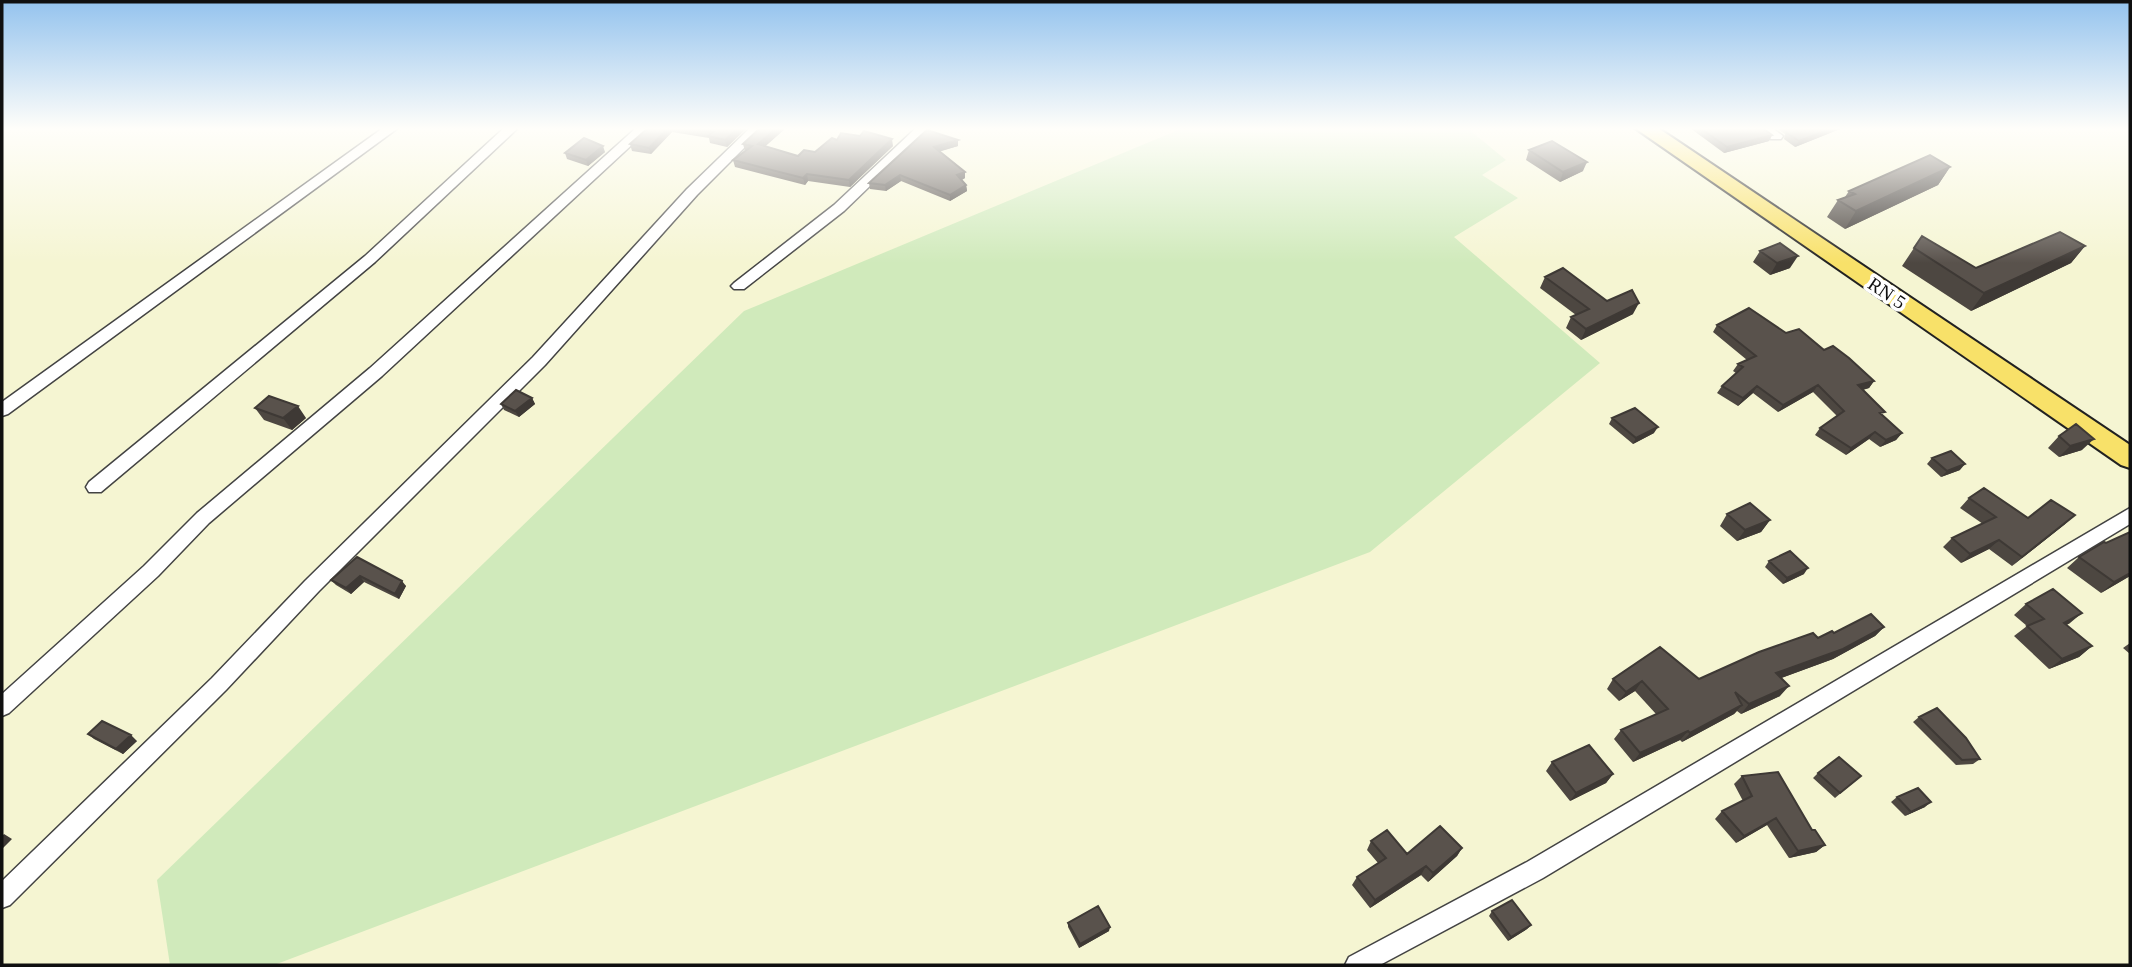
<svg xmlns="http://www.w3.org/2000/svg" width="2132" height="967" font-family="Georgia,serif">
<rect width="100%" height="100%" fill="#fffdf3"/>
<!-- farmland -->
<path fill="#f5f5d2" d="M2 128H2130V965H2Z"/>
<!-- green -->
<path fill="#d0eabb" d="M1183 128H1467L1506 160 1482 175 1518 198 1454 237 1600 363 1370 552 274 965H170L157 880 744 311Z"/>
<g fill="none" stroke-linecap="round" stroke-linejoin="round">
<defs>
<path id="street" d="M383 128H398L8 414 2 416V402Z
M504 128H518L375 262 101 492H89L86 487 89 482 365 256Z
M636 128H650L382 376 209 523 158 576 9 713 2 716V694L144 566 197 513 370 368Z
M750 128H764L697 195 545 365 319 591 226 690 10 905 2 908V881L212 678 305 581 533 357 687 189Z
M916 128H930L844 211 744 289H734L731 286 734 283 834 205Z
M1757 128H1772L1783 136 1781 139H1771Z
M2130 508V524L1543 878 1380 965H1345L1349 957 1527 862Z"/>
<path id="primary" d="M1635 128H1658L2130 445V468L2121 465Z"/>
</defs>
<!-- street casing -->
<use href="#street" stroke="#434343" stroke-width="3"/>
<!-- primary casing -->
<use href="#primary" stroke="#212121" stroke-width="4"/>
<!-- street -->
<use href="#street" fill="#fff" fill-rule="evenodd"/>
<!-- primary -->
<use href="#primary" fill="#f8e169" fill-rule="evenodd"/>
</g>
<!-- wall -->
<path fill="#4d4741" d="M648 128H747L727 147 710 143 709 138 672 132 651 154 632 151 630 144Z
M760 128H786L765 146 798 156 815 152 837 140 893 146 850 187 808 181 805 185 735 167 733 160 745 151 743 144Z
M1690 128H1763L1772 135 1769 141 1724 153Z
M1776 128H1841L1840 129 1795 147 1784 139 1785 134Z
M927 130 958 146 940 151 965 172V178L962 180 966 185 967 191 950 201 901 181 886 191 870 189 869 183Z
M1529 150 1583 171 1560 182 1526 160Z
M605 152 588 166 567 159 565 153Z
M1950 167 1938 185 1845 229 1827 217 1838 200 1845 197 1849 191Z
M1922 236 1976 268 2085 246 2071 263 1971 311 1902 266Z
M1760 251 1790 268 1770 275 1753 262Z
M1545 277 1607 301 1633 314 1581 340 1566 328 1571 317 1576 315 1540 288Z
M1717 325 1786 333 1824 350 1874 381 1869 388 1863 390 1882 415 1902 433 1896 440 1880 447 1869 439 1846 455 1815 435 1820 428 1837 416 1813 392 1778 412 1753 393 1738 406 1717 393 1722 386 1736 373 1733 371 1738 364 1747 360 1713 332Z
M532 398 535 404 519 417 504 410 501 404Z
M255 408 306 418 292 430 264 420Z
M1612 418 1654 433 1633 444 1609 424Z
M2059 436 2082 450 2059 457 2048 448Z
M1932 458 1960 470 1941 477 1927 464Z
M1969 498 2028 518 2065 524 2012 566 1989 549 1961 563 1943 547 1952 538 1983 524 1960 508Z
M1727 514 1770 520 1761 532 1737 541 1720 526Z
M2130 532V576L2101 593 2067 568 2079 557Z
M357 557 406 586 399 599 364 582 351 594 336 585 331 580Z
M1769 561 1804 574 1783 584 1765 567Z
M2026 604 2070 623 2066 625 2092 646 2079 657 2049 669 2014 636 2027 626 2014 615Z
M1884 627 1875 636 1833 659 1781 678 1780 696 1741 714 1737 711 1734 714 1682 742 1680 740 1633 762 1614 739 1621 730 1656 714 1635 691 1619 701 1607 689 1613 679H1699L1834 633Z
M2130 643V654L2123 648Z
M1919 717 1980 759 1973 764 1956 765 1913 722Z
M88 734 137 741 123 754 94 739Z
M1552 762 1613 774 1606 783 1570 801 1546 771Z
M1818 773 1861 776 1835 798 1813 778Z
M1742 776 1812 830 1825 845 1816 852 1789 858 1767 825 1736 843 1715 819 1722 811 1743 801 1734 784Z
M1897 797 1925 807 1905 816 1891 802Z
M1371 841 1407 854 1462 848 1457 856 1428 882 1421 875 1370 908 1352 885 1357 877 1378 863 1367 850Z
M1492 911 1531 925 1527 929 1508 941 1489 916Z
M1068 923 1109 931 1079 948 1068 927Z"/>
<!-- shaded-wall -->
<path fill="#3e3935" d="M668 128H671L672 132 651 154 649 148Z
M738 128H747L727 147 725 140Z
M777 128H786L760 151 758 144Z
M1833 128H1841L1840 129 1795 147 1799 141Z
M1772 135 1769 141 1724 153 1727 147Z
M892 139 893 146 850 187 849 180Z
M958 140V146L935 153 934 147Z
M603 146 605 152 588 166 586 160Z
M1587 162 1583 171 1560 182 1563 172Z
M1950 167 1938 185 1845 229 1856 211Z
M965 172V178L958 181 957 175Z
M807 174 808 181 805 185 803 178Z
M900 175 901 181 886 191 885 185Z
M966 185 967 191 950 201V195Z
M2085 246 2071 263 1971 311 1984 293Z
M1798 256 1790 268 1770 275 1777 263Z
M1639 303 1633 314 1581 340 1586 329Z
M1874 381 1869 388 1853 392 1858 385Z
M1818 385 1813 392 1778 412 1783 405Z
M1757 386 1753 393 1738 406 1743 398Z
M532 398 535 404 519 417 515 411Z
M298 406 306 418 292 430 283 418Z
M1658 427 1654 433 1633 444 1636 438Z
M1875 432 1869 439 1846 455 1851 448Z
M1902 433 1896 440 1880 447 1886 440Z
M2094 439 2082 450 2059 457 2070 446Z
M1965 464 1960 470 1941 477 1947 471Z
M2075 515 2065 524 2012 566 2022 557Z
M1770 520 1761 532 1737 541 1745 530Z
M1999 540 1989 549 1961 563 1970 554Z
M1808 568 1804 574 1783 584 1787 578Z
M2130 573V576L2101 593 2114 582Z
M360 576 364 582 351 594 346 588Z
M402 581 406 586 399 599 395 594Z
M2082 613 2070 623 2051 634 2064 623Z
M1884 627 1875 636 1833 659 1768 683 1776 673Z
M2092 646 2079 657 2049 669 2062 659Z
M1642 681 1635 691 1619 701 1626 692Z
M1789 686 1780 696 1741 714 1749 704Z
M1742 705 1734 714 1682 742 1690 733Z
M1688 731 1680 740 1633 762 1640 753Z
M131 735 137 741 123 754 116 749Z
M1613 774 1606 783 1570 801 1576 793Z
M1931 802 1925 807 1905 816 1911 812Z
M1776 818 1767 825 1736 843 1744 836Z
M4 834 12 839 2 849V836Z
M1825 845 1816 852 1789 858 1798 851Z
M1462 848 1457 856 1428 882 1433 873Z
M1426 866 1421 875 1370 908 1375 900Z
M1531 925 1527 929 1508 941 1511 937Z
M1110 927 1109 931 1079 948 1080 944Z"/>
<!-- building -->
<path fill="#59524c" stroke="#3e3935" stroke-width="2" d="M648 128H668L649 148 630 144Z
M685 128H738L725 140 708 136 713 132Z
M760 128H777L758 144 798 156 804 150 815 152 832 138 837 140 841 133 860 136 864 131 892 139 849 180 807 174 803 178 733 160 752 146 743 144Z
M1700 128H1763L1772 135 1727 147Z
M1787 128H1833L1799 141 1787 133Z
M927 130 958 140 934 147 965 172 957 175 966 185 950 195 900 175 885 185 869 183Z
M584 138 603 146 586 160 565 153Z
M1552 141 1587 162 1563 172 1529 150Z
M1930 155 1950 167 1856 211 1838 200 1855 194 1849 191Z
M2060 232 2085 246 1984 293 1914 248 1922 236 1976 268Z
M1780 243 1798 256 1777 263 1760 251Z
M1563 268 1607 301 1632 290 1639 303 1586 329 1571 317 1589 309 1545 277Z
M1749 308 1786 333 1799 329 1824 350 1833 346 1849 358 1874 381 1858 385 1885 412 1880 413 1902 433 1886 440 1875 432 1851 448 1820 428 1844 411 1818 385 1783 405 1757 386 1743 398 1722 386 1743 367 1738 364 1756 356 1717 325Z
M516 390 532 398 515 411 501 404Z
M269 396 298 406 283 418 255 408Z
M1635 408 1658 427 1636 438 1612 418Z
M2076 424 2094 439 2070 446 2059 436Z
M1951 451 1965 464 1947 471 1932 458Z
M1984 488 2028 518 2051 500 2075 515 2022 557 1999 540 1970 554 1952 538 1996 517 1969 498Z
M1750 503 1770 520 1745 530 1727 514Z
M2130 532V573L2114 582 2079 557 2104 542 2106 543Z
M1790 551 1808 568 1787 578 1769 561Z
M357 557 402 581 395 594 360 576 346 588 331 580Z
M2053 589 2082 613 2064 623 2092 646 2062 659 2027 626 2044 619 2026 604Z
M1871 614 1884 627 1843 649 1776 673 1789 686 1749 704 1735 692 1742 705 1690 733 1688 731 1640 753 1621 730 1668 709 1642 681 1626 692 1613 679 1660 647 1699 679 1759 652 1813 633 1818 638 1832 631 1834 633Z
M1937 708 1966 738 1980 759 1962 760 1919 717Z
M102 721 131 735 116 749 88 734Z
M1589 745 1613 774 1576 793 1552 762Z
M1839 757 1861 776 1840 793 1818 773Z
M1778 772 1812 830H1815L1825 845 1798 851 1776 818 1744 836 1722 811 1752 796 1742 776Z
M1918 788 1931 802 1911 812 1897 797Z
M1440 826 1462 848 1433 873 1426 866 1375 900 1357 877 1386 858 1371 841 1387 830 1407 854Z
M1512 900 1531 925 1511 937 1492 911Z
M1098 906 1110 927 1080 944 1068 923Z"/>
<!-- sky -->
<linearGradient id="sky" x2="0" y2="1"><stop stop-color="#94c3ee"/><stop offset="0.49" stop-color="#fffefa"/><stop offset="1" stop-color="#fffefa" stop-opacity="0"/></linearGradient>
<rect width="2132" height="263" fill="url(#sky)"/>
<g text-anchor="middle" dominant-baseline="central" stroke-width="7" stroke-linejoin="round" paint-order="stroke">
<!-- street labels -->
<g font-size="19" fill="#101010" stroke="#fff">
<text transform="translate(1887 293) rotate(34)">RN 5</text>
</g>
</g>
<!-- border -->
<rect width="2132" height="967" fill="none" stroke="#101010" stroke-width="7"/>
</svg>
